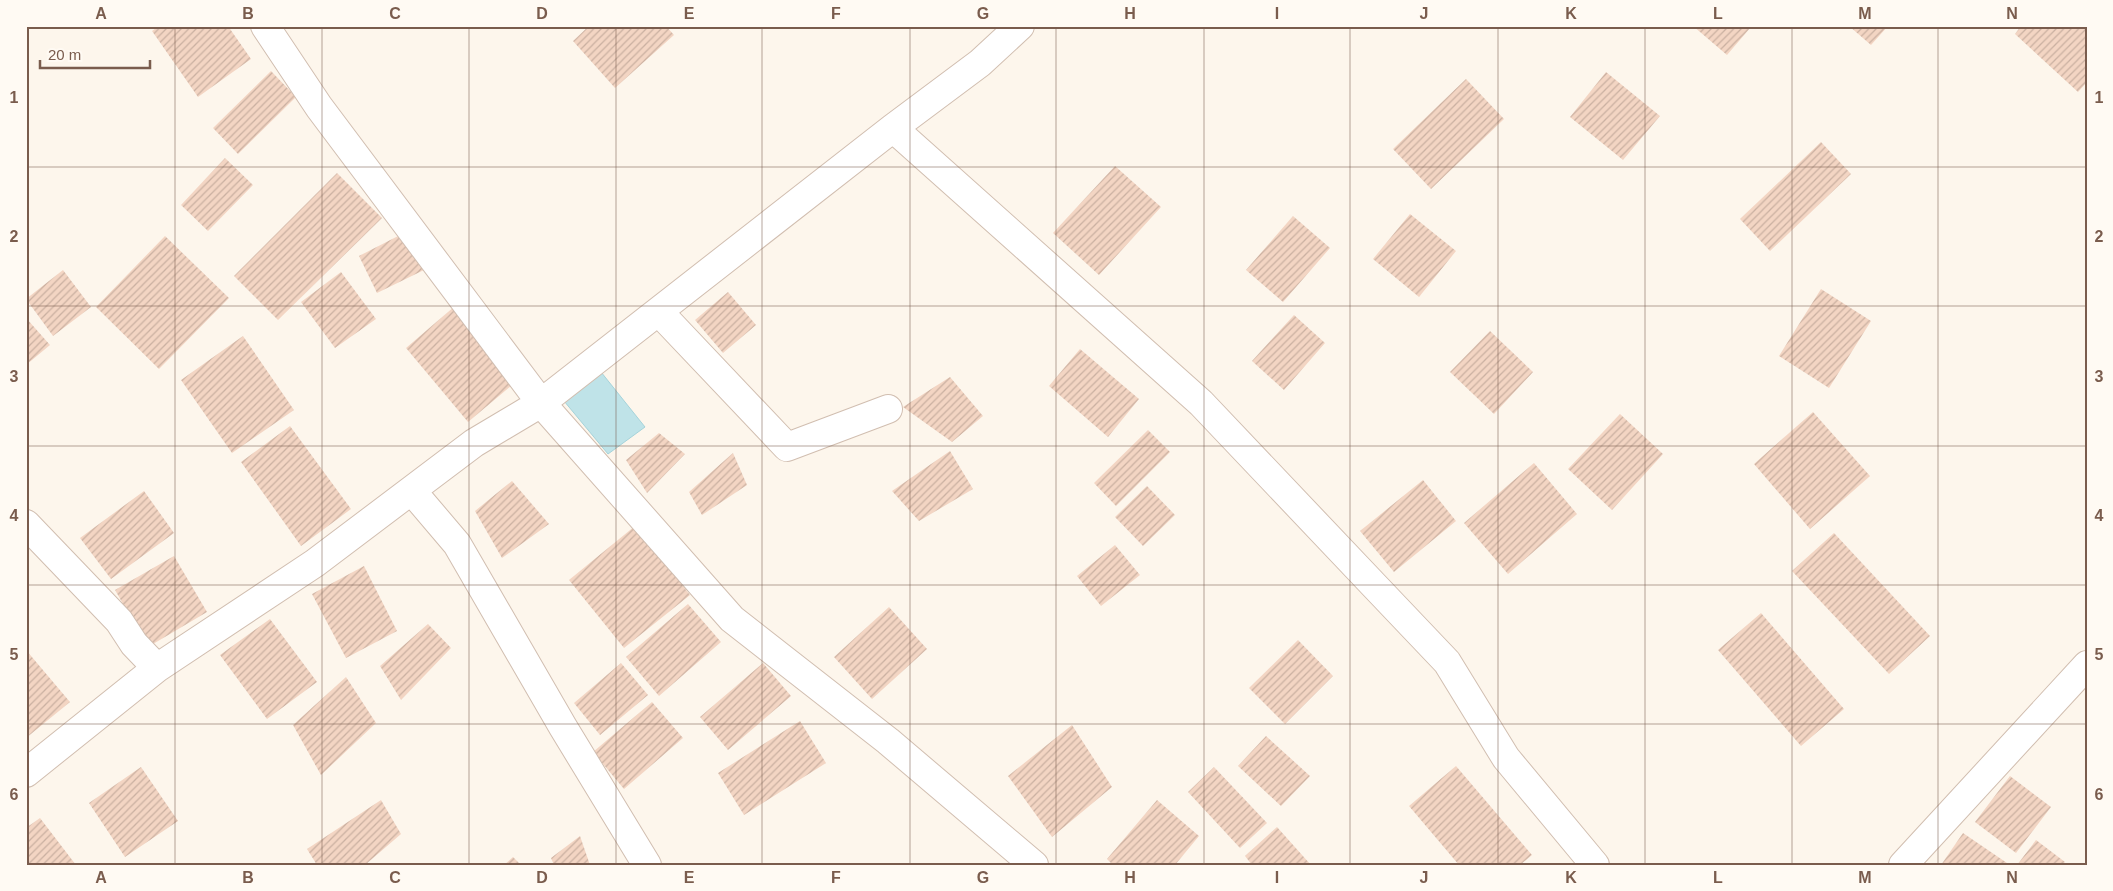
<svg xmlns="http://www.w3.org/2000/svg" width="2113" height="891" font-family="Helvetica,sans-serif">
<defs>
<pattern id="building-hatch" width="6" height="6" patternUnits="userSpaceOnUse" patternTransform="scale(1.25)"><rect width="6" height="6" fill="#f3d5c3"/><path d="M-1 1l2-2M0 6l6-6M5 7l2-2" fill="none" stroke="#cab0a1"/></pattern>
</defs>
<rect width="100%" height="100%" fill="#fdf6ec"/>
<!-- water -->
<path fill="#bfe3e8" stroke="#a5d3da" d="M601 372 645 427 608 454 564 401Z"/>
<!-- building -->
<path fill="url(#building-hatch)" d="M159 26H228L251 59 198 97 152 31Z
M589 26H666L674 35 615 88 573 41Z
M1693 26H1750L1751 27 1727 55Z
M1849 26H1888L1871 45Z
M2021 26H2087V82L2078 92 2015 34Z
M271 71 296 97 238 154 213 128Z
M1606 72 1660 116 1623 160 1570 117Z
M1466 79 1504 119 1431 189 1393 149Z
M1821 142 1851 174 1770 251 1740 219Z
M225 158 253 185 208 231 181 205Z
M1115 166 1161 207 1099 275 1053 233Z
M337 173 382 218 278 320 234 276Z
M1410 214 1456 251 1419 297 1373 259Z
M1293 216 1330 248 1283 302 1246 270Z
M406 232 424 270 377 293 359 256Z
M165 236 229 298 159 369 96 307Z
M63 270 91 307 53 336 26 299Z
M341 272 376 319 335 348 301 302Z
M1821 289 1871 321 1829 388 1779 356Z
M728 292 756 325 723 353 695 320Z
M455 306 517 381 468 422 406 348Z
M1294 315 1325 343 1284 390 1252 361Z
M27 319 50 345 26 365V320Z
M1490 331 1533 372 1494 414 1450 372Z
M243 336 294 410 232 453 181 380Z
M1080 349 1139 399 1108 437 1049 386Z
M950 377 983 416 952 442 903 407Z
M1813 412 1870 476 1810 529 1754 464Z
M1620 414 1663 454 1612 510 1568 469Z
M290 426 351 509 301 546 241 462Z
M1148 430 1170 452 1116 506 1094 483Z
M659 433 685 454 647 493 626 460Z
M950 451 973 489 919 521 892 491Z
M733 453 747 485 702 515 689 492Z
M1534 463 1577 514 1508 574 1464 523Z
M1423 480 1456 521 1394 572 1360 531Z
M512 481 549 524 502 558 475 511Z
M1147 486 1175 515 1143 546 1115 517Z
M144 491 174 533 111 579 80 538Z
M635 526 690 595 624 648 569 580Z
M1834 533 1930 636 1889 674 1792 571Z
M1115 545 1140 575 1101 606 1077 576Z
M174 556 207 612 148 647 115 590Z
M364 566 397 631 346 658 312 594Z
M688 604 721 642 659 696 626 657Z
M889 607 927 649 872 699 834 657Z
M1761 613 1844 709 1801 746 1718 650Z
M270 619 317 682 267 719 220 655Z
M428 624 451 648 401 700 380 666Z
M1298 640 1333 676 1285 724 1249 688Z
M26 650 70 702 26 738Z
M621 663 648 695 600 735 574 703Z
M763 663 791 696 728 750 700 717Z
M346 677 376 723 321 775 293 725Z
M652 702 683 738 624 789 593 752Z
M800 721 826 763 744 815 718 773Z
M1072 725 1112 787 1052 837 1008 776Z
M1266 736 1310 776 1281 806 1238 766Z
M1456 766 1532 855 1520 865H1459L1409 806Z
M141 767 178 821 125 857 89 803Z
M1214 767 1267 823 1240 848 1188 792Z
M2010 776 2051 807 2016 853 1975 822Z
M381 800 401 834 365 865H317L307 849Z
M1157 800 1199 836 1175 865H1113L1107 859Z
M40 818 76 865H26V828Z
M1277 827 1311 865H1252L1245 856Z
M1963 833 2007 863 2005 865H1941Z
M580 836 590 865H554L551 858Z
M2036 840 2065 862 2062 865H2017Z
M513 857 521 865H504Z"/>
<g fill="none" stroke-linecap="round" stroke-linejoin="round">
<defs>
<path id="minor" d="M1020 26 980 63 893 128 541 403 732 619 888 741 1034 865
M893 128 1201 403 1369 580 1447 662 1506 758 1595 865
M659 312 787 447 888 409
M412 491 457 544 563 727 647 865
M26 524 119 621 134 644 157 668
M26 773 157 668 315 563 474 443 541 403 319 107 265 26
M1903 865 2087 665"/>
</defs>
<!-- minor casing -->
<use href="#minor" stroke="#d1beb0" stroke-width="30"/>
<!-- minor -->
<use href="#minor" stroke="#fff" stroke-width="28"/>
</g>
<!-- grid -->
<path fill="none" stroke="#7a5c4d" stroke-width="1" stroke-opacity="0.55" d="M175 26V865M322 26V865M469 26V865M616 26V865M762 26V865M910 26V865M1056 26V865M1204 26V865M1350 26V865M1498 26V865M1645 26V865M1792 26V865M1938 26V865M26 167H2087M26 306H2087M26 446H2087M26 585H2087M26 724H2087"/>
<!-- border -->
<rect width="2113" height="891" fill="none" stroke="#fffaf3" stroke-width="55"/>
<!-- scale -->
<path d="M40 60v8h110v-8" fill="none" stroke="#7a5c4d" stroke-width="2.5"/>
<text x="48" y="60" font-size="15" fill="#7a5c4d" stroke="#fffaf3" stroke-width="4" paint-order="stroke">20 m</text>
<rect x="28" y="28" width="2058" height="836" fill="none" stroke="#7a5c4d" stroke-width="2"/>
<g font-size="16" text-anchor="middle" font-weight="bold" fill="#7a5c4d">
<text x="101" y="19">A</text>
<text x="248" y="19">B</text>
<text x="395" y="19">C</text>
<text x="542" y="19">D</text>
<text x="689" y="19">E</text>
<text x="836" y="19">F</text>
<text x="983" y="19">G</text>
<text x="1130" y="19">H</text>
<text x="1277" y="19">I</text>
<text x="1424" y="19">J</text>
<text x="1571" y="19">K</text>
<text x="1718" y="19">L</text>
<text x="1865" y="19">M</text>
<text x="2012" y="19">N</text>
<text x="14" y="103">1</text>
<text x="2099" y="103">1</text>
<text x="14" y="242">2</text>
<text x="2099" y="242">2</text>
<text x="14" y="382">3</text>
<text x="2099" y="382">3</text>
<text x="14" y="521">4</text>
<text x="2099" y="521">4</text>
<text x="14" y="660">5</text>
<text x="2099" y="660">5</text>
<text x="14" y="800">6</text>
<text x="2099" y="800">6</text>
<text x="101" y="883">A</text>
<text x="248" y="883">B</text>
<text x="395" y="883">C</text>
<text x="542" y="883">D</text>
<text x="689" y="883">E</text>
<text x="836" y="883">F</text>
<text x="983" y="883">G</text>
<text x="1130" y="883">H</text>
<text x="1277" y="883">I</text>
<text x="1424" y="883">J</text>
<text x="1571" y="883">K</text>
<text x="1718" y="883">L</text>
<text x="1865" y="883">M</text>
<text x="2012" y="883">N</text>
</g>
</svg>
